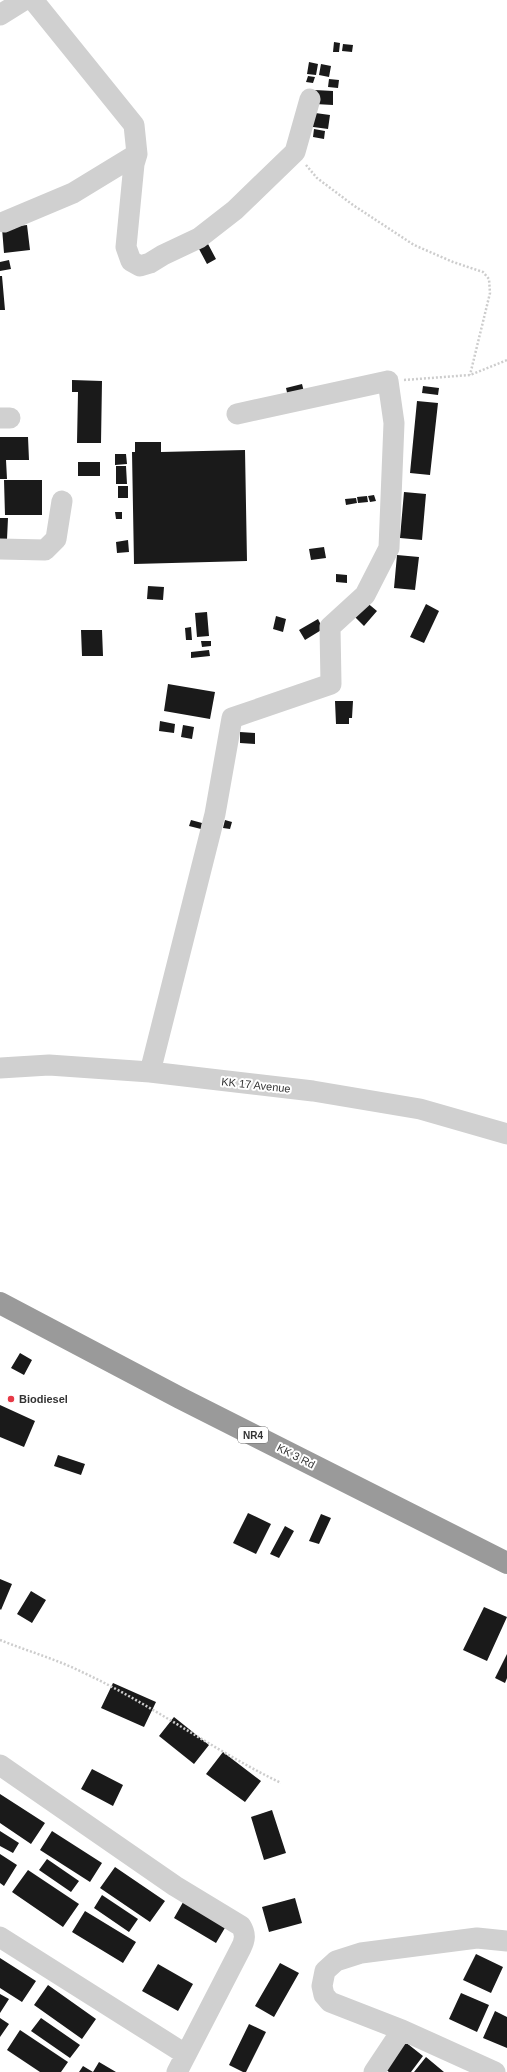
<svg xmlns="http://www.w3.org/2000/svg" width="507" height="2072" font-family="Helvetica,sans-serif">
<rect width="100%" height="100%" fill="#fff"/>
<!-- building -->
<path fill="#1a1a1a" d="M334 42 340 43 339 52H333Z
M343 44 353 45 352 52 342 51Z
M309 62 318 64 316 75 307 74Z
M321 64 331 66 329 77 319 75Z
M308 76 315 77 313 83 306 82Z
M329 79 339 80 338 88 328 87Z
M315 90 333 91V105L315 104Z
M308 112 330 115 328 129 306 126Z
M314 129 325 131 324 139 313 137Z
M27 225 30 250 4 253 2 228Z
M208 244 216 259 207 264 199 249Z
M9 260 11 269 0 271V262Z
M0 276H2L5 310H0Z
M72 380 102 381 101 443H77L78 392H72Z
M302 384 304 392 288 397 286 388Z
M423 386 439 388 438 395 422 393Z
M417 401 438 403 430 475 410 473Z
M0 437H28L29 460H6L7 479H0Z
M135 442H161V452L245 450 247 561 134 564 132 452H135Z
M115 454H126L127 464 115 465Z
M78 462H100V476H78Z
M116 466H126L127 484H116Z
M4 480H42V515H5Z
M118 486H128V498H118Z
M404 492 426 494 422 540 400 538Z
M374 495 376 501 370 502 368 496Z
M367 496 368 502 358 503 357 497Z
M356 498 357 503 346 505 345 499Z
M115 512H122V519H116Z
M0 518H8L7 539H0Z
M128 540 129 552 117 553 116 542Z
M324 547 326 558 311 560 309 549Z
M397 555 419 557 415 590 394 588Z
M336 574 347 575V583L336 582Z
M148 586 164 587 163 600 147 599Z
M365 601 377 611 364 626 353 615Z
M426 604 439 611 424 643 410 637Z
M207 612 209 636 197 637 195 613Z
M276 616 286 619 283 632 273 629Z
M318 619 323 629 305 640 299 630Z
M191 627 192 640H186L185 628Z
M81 630H102L103 656H82Z
M201 641H211V646L202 647Z
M209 650 210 656 191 658V652Z
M168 684 215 692 210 719 164 711Z
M335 701H353L352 718H349V724H336Z
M160 721 175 724 174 733 159 731Z
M183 725 194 727 192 739 181 737Z
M240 732 255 733V744L240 743Z
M191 820 202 823 201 829 189 826Z
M225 820 232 822 230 829 223 828Z
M20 1353 32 1360 24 1375 11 1368Z
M0 1405 35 1421 24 1447 0 1437Z
M58 1455 85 1464 81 1475 54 1466Z
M248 1513 271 1524 256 1554 233 1543Z
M321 1514 331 1518 319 1544 309 1541Z
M285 1526 294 1531 279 1558 270 1554Z
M0 1579 12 1584 1 1610 0 1609Z
M31 1591 46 1600 32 1623 17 1614Z
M484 1607 507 1617 487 1661 463 1650Z
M507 1654V1678L505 1683 495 1678Z
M113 1683 156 1702 144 1727 101 1708Z
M174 1717 209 1745 194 1764 159 1736Z
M223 1752 261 1781 245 1802 206 1774Z
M92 1769 123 1785 113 1806 81 1789Z
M0 1794 45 1823 31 1844 0 1823Z
M272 1810 286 1853 264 1860 251 1817Z
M0 1831 19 1843 13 1853 0 1846Z
M52 1831 102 1863 90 1882 40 1850Z
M0 1854 17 1865 4 1886 0 1883Z
M47 1859 79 1881 71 1892 39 1870Z
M115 1867 165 1901 150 1922 100 1888Z
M28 1870 79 1904 63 1927 12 1892Z
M102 1895 138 1919 129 1932 94 1908Z
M186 1897 229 1921 216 1943 174 1918Z
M295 1898 302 1923 269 1932 262 1907Z
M85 1911 136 1942 123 1963 72 1932Z
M476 1954 503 1967 491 1993 463 1980Z
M0 1958 36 1981 22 2002 0 1988Z
M280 1963 299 1973 274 2017 255 2006Z
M158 1964 193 1984 178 2011 142 1991Z
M48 1985 96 2019 82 2039 34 2005Z
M461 1993 489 2005 477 2032 449 2019Z
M0 1994 9 1999 0 2013Z
M495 2011 507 2017V2048L483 2038Z
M0 2018 9 2024 0 2037Z
M41 2018 80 2045 70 2058 31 2031Z
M249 2024 266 2032 246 2072H243L229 2065Z
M20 2030 68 2062 61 2072H40L7 2050Z
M404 2041 423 2056 411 2072H389L382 2067Z
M426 2057 444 2072H414Z
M99 2062 116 2072H79L83 2066 93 2072Z"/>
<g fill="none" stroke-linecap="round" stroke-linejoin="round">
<!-- path -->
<path stroke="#cdcdcd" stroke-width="2.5" stroke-dasharray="2 2" stroke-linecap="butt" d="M306 165 317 178 353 205 414 245 453 262 483 272 489 279 490 293 470 375
M404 380 470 375 507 360
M0 1640C27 1651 56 1659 82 1672 151 1704 213 1750 281 1783"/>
<!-- minor -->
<path stroke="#d0d0d0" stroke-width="21" d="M33 0 134 125 137 154 134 164 126 247 131 261 140 266 150 263 163 255 199 238 235 210 295 152 310 99
M0 15 24 0
M4 222 73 193 137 154
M0 418H10
M0 549 45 550 56 539 62 501
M0 1068 49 1065 150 1072 313 1091 420 1109 507 1134
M150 1072 215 814 232 718 331 684 330 627 365 595 389 548 394 423 388 381 237 414
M0 1765 175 1886 241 1926C246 1934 245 1940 241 1948L177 2072
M0 1937 185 2054
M374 2072 402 2030
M495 2072 402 2030 330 2002 324 1995 322 1986 325 1971 336 1961 361 1953 477 1938 507 1941"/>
<!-- highway -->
<path stroke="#9a9a9a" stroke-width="22" d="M0 1303 180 1398 507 1563"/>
</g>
<!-- markers -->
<circle fill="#e63946" stroke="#fff" stroke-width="1.5" cx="11" cy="1399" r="4"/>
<g text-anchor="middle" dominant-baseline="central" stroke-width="4" stroke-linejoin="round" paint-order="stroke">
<!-- shield labels -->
<rect fill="#fff" stroke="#707070" stroke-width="1" x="238" y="1427" width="30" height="16" rx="3"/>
<g font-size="10" font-weight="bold" fill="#333">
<text x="253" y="1435">NR4</text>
</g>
<!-- street labels -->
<g font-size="11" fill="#333" stroke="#fff">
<text transform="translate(256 1085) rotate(6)">KK 17 Avenue</text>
<text transform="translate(296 1456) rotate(27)">KK 3 Rd</text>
</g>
<!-- poi labels -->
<g font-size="11" font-weight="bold" fill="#333" stroke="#fff" text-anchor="start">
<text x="19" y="1399">Biodiesel</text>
</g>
</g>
</svg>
